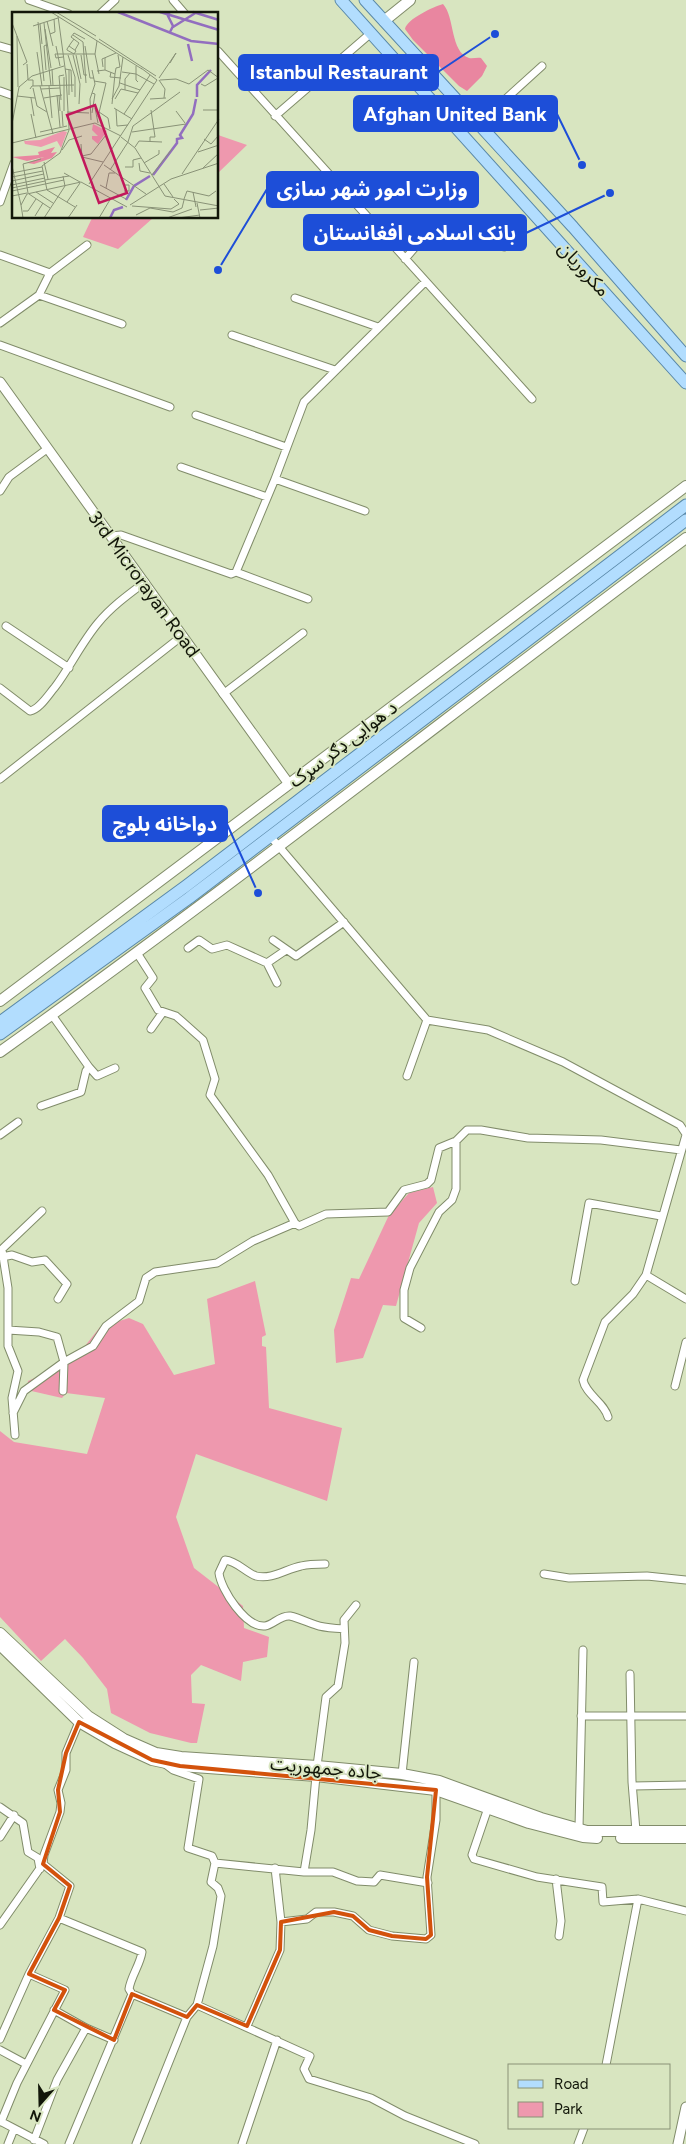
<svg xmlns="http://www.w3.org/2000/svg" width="686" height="2144" font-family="Figtree,'Noto Sans Arabic',sans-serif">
<rect width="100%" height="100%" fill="#d8e5c0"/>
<!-- green -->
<path fill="#ee98ae" d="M218 135 247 145 218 173Z
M92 218H153L118 249 83 237Z
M433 1187 437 1203 419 1223 396 1306 383 1305 363 1358 336 1363 334 1330 351 1278 359 1279 389 1215 409 1193Z
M255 1281 266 1335 262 1337V1346L266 1347 269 1408 342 1428 327 1501 196 1454 176 1517 194 1568 243 1606 244 1628 269 1637 267 1657 243 1662 241 1681 201 1665 191 1675 192 1703 205 1704 197 1743H191L150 1733 111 1713 107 1689 83 1658 65 1639 41 1661 0 1617V1431L14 1442 87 1454 105 1398 66 1393 62 1398 27 1390 28 1381 74 1360 100 1327 129 1318 143 1324 174 1375 215 1364 207 1299Z"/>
<!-- forest -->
<path fill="#e986a0" d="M443 4C455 17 450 52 469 58 473 59 477 57 481 58L487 66 482 76 467 91 459 86 413 40 405 29C407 19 433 7 443 4Z"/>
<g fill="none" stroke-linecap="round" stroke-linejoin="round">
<defs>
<path id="minor" d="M29 0 69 14
M173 0 185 14
M100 14 115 0
M0 46 14 50
M218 51 532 399
M0 91 14 96
M275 116 371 33
M478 124 542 66
M0 202 14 163
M0 255 50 273
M405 259 429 231 436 229 504 247
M39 295 122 324
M295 298 378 327
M0 323 39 295 50 273 87 245
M232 335 335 370
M0 345 170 407
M196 415 286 447
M181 467 267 497
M275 479 365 511
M0 491 9 477 47 449
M111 536 121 535 231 574 236 572 275 479 304 402 425 282
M236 572 308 599
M6 626 69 668
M0 688 30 711C40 709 48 695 55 687 70 667 82 642 98 623 111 607 129 594 145 582
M223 694 303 633
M0 779 182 636
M270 836 427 1020 488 1030 563 1062 680 1125 686 1134
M273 940 296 956 344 922
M188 948 199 940 212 949 227 945 267 963 277 983
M137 953 153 978 145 988 158 1010 176 1016 203 1040 215 1079 210 1095 268 1175 295 1223
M267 963 286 950
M151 1029 163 1012
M89 1067 97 1076 115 1068
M407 1076 427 1020
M41 1106 81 1092 86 1071 89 1067 52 1015
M0 1135 18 1122
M2 1250 8 1288V1346L18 1371 12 1398 15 1435
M0 1251 42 1211
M2 1257 12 1255 32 1262 45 1260 67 1284 58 1299
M646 1275 686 1299
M575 1281 589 1203 661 1216
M421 1328 404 1318V1290L410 1268 439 1212 452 1200 456 1189V1141
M8 1330 39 1332 57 1337 64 1362 63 1391
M675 1386 686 1342
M13 1413 24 1391 64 1362 93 1346 106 1326 139 1301 146 1278 155 1272 217 1263 253 1241 295 1223 299 1226 326 1214 388 1212 404 1190 427 1184 431 1180 439 1148 456 1141 467 1130H481L528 1138 601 1140 681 1150
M608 1417C604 1402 586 1395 583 1380L605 1322 633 1294 646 1275 686 1135
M325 1564C317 1564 309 1564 301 1566 286 1569 272 1580 256 1576 245 1572 237 1561 225 1560L219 1573C221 1590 246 1628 265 1626 273 1625 280 1615 290 1616 299 1618 307 1622 316 1625 324 1628 334 1628 343 1629
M544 1574 569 1578 647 1576 686 1580
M630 1674 632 1782 636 1831
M581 1716H686
M165 1764 173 1770 199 1779 188 1848 212 1856 215 1863 304 1872H333L357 1881 374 1882 380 1875 428 1883
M317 1766 326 1697 338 1686 345 1643 344 1620 356 1605
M402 1774 414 1662
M633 1786 686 1785
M0 1807 23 1823 28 1852 38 1858 40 1869
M488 1808 472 1855 474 1859 537 1877 602 1887 603 1902 638 1899 686 1911
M579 1828 583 1650
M0 1837 14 1815
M304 1872 311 1830 316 1776
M556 1879 561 1921 559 1936
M59 1918 142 1952C140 1965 131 1976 129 1989L132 1994 187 2017
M281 1922 307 1919 316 1912H334L353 1916 369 1930 392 1936 426 1939 431 1935 427 1877 436 1820V1790
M0 1925 43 1864 44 1855 60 1812 61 1803 58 1790 66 1770V1753L79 1722
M197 2005 310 2056 304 2069 309 2079 371 2098 405 2116 475 2144
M54 2010 86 2028 114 2040
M247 2026 280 1950 281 1922 275 1868
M0 2039 29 1974 59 1918 70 1886 43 1864
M0 2050 26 2064
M606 2065 638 1899
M0 2121 44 2144
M1 2122 17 2083 65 1990 29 1974
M34 2140 57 2080 86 2028
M8 2144 14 2129
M69 2144 132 1994
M136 2144 187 2017 197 2005 213 1946 221 1896 218 1888 211 1882 215 1863
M242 2144 277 2040
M578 2144 584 2128"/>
<path id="tertiary" d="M0 382 289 784
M678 2144 686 2107"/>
<path id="secondary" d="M384 21 410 0
M0 1001 686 486
M0 1052C232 886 457 709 686 538
M0 1633 88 1716 124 1739 156 1753 181 1757 317 1766 402 1774 439 1781 541 1818 587 1831H686
M0 1645 79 1722 115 1743 152 1760 180 1766 316 1776 436 1790 529 1823 583 1837 597 1838
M621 1838H686"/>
<path id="primary" d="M341 0 686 383
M365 0 573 227 686 356
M0 1022 186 886 686 505
M0 1034 189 898 686 520"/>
</defs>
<!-- minor casing -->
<use href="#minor" stroke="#818c6a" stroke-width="9"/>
<!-- tertiary casing -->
<use href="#tertiary" stroke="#818c6a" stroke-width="11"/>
<!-- secondary casing -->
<use href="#secondary" stroke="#818c6a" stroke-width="12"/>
<!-- primary casing -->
<use href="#primary" stroke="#5988a8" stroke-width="13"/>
<!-- minor -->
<use href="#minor" stroke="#fff" stroke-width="7"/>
<!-- tertiary -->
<use href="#tertiary" stroke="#fff" stroke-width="9"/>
<!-- secondary -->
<use href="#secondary" stroke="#fff" stroke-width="10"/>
<!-- primary -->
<use href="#primary" stroke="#b2ddfe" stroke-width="11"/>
</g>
<!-- marked area -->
<path fill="none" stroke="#d3520c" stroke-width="4" stroke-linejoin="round" d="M79 1722 152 1760 180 1766 436 1790 427 1877 431 1935 426 1939 392 1936 369 1930 353 1916 334 1912 281 1922 280 1950 247 2026 197 2005 187 2017 132 1994 114 2040 54 2010 65 1990 29 1974 59 1918 70 1886 43 1864 60 1812 58 1790 66 1753Z"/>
<g text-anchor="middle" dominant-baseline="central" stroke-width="4" stroke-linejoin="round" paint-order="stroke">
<!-- street labels -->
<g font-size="19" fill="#121609" stroke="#d8e5c0">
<text transform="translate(584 269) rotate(48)">مکروریان</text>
<text transform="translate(144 584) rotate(54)">3rd Microrayan Road</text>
<text transform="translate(343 744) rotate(-37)">د هوایی ډګر سړک</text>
<text transform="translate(326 1768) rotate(5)">جاده جمهوریت</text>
</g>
</g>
<!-- overview -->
<g transform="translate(12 12)">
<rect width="206" height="206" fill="#d8e5c0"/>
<path d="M81 112 95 119 86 132 80 127V124H86L80 118ZM51 119 55 120 49 136 45 129 29 135 13 132 12 129 28 128Z" fill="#ee98ae"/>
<path d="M43 135 39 141 45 140 40 146 22 152 15 151 32 145 15 149 0 145 27 143 26 140Z" fill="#e986a0"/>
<path fill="none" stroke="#926ebf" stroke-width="2.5" d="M106 0 179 29 207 32M148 0 207 18M158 0 155 2 161 14 158 20M181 0 207 8M161 15 185 0M176 32 180 49M185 85V73L199 58M141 163 165 131V127L170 126 168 123 181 102 184 87M114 188 122 174 138 164M98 206 102 198 111 195"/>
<path fill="none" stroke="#899277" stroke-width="1" d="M39 0 130 57M44 0 84 24M46 4 54 63 57 117M35 9 41 34M26 10 32 69M0 11 15 50 11 53M32 11 37 56M28 12 30 32M21 14 46 6M33 17 39 56M38 22 43 20 42 7M61 23 71 30 74 71M5 24 6 75M87 27 144 64M34 33 32 34 34 58M44 34 48 54M57 34 64 39 62 42 55 38V37L59 31 62 27M73 34 78 66H82M63 38 67 31 59 25 62 21 73 27M25 40 30 74M83 42 87 62M56 43 63 65V85M61 43 68 72 67 92M64 43 69 67M69 43 72 63H75M51 45 44 46 43 42H83L85 29M15 52 16 68H21V74M124 54V68L126 70M91 55 90 47 104 41M37 56 39 74M40 57 41 74M53 57 59 58 60 80M57 58V83M93 58 103 62 100 92M85 59 93 58V46M99 60 98 65 109 66M110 60 124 62 142 72M103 62 104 56 108 55 106 43M52 65V99M147 66 164 41 158 51M147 68 153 77 152 86M148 68 164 67 177 72 196 58 207 66M82 69 94 71 86 105M108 71 128 78M189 72 193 74 206 66M28 74 41 122M37 74 40 106M21 76 25 94 35 100M18 77 20 74 62 73M29 77 48 76M113 78V67L118 61M80 81 83 82 80 101M45 83 48 115M47 83 48 99M5 84 23 86M19 86 22 104M32 86 50 83M100 87 107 74 111 45M103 87 109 77 126 81M138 87 154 86M49 88 47 64 52 63M83 96 86 111M102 96 120 107M104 97 105 114 116 113M191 98H207M50 99 51 114M164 99 173 111M55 100 77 101M87 100 96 106 98 117M19 102 24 126M112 102 138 63M79 108 78 87 83 72 80 58M0 112 7 75 20 64 52 54M57 118 48 141 30 154 35 178 63 195M28 120 55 114M120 120 174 112M109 125 123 136 153 184 207 194M192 127 199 132 207 123M138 129V125H143L139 98M116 130 121 114 168 80M0 131 83 111 109 124M69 132 70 145 91 150M123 135 127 129 150 130M50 138 57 128 70 124M186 140 207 133M70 144 79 142 94 123M32 150 36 167M127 151 128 159 138 161M132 151 147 142V138M92 153 134 182M0 154 9 193M113 155H121V148L129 146M191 156 207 141M98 158 116 130M0 161 30 155M52 161 68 170M170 162 207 107M140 163 160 137M0 165 31 159M33 168 57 164M0 169 32 162M77 172 145 68 129 56M152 172 161 185M0 173 33 166M88 173 114 187M0 176 33 169M94 176 97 161H103M0 179 52 168M112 179H117V173H112M24 180 41 191M181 180 184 195M16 181 11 152 29 147M17 182 38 196M0 184 15 181M172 187 175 179 197 184 204 179M55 190 68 171M185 191 188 206M118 193 159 167 207 151M120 194 159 197 167 192 162 187M188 198 207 196M11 199H16L24 187M124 203 138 196 161 200 170 196 172 188M23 204 31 191M11 206 9 193 15 182 69 170 115 195M32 206 53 174 51 164M56 206 65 193M87 206 99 186M155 206 180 197M166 206 188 203"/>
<path fill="#c2185b" fill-opacity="0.15" stroke="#c2185b" stroke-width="2.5" d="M83 93 115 181 87 191 55 103Z"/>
<rect width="206" height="206" fill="none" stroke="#121609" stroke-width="2.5"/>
</g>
<!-- callouts -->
<path fill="none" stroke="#1d4ed8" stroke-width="2" d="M495 34L438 72M582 165L557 114M218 270L267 189M610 193L526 233M258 893L227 824"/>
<g fill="#1d4ed8" stroke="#d8e5c0" stroke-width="2">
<circle cx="495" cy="34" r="5"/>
<circle cx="582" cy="165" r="5"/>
<circle cx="218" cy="270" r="5"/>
<circle cx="610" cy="193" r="5"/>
<circle cx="258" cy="893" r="5"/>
</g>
<g fill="#1d4ed8" stroke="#1d4ed8" stroke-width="2">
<rect x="239" y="55" width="199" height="35" rx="5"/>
<rect x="354" y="96" width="203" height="35" rx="5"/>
<rect x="267" y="172" width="211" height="35" rx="5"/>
<rect x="304" y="215" width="222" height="35" rx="5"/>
<rect x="103" y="806" width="124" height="35" rx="5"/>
</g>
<g font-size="20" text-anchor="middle" font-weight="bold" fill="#fff">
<text x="339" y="79">Istanbul Restaurant</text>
<text x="455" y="121">Afghan United Bank</text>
<text x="372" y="196">وزارت امور شهر سازی</text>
<text x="415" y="240">بانک اسلامی افغانستان</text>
<text x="165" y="831">دواخانه بلوچ</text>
</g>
<!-- legend -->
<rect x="508" y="2064" width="162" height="65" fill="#d8e5c0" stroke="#899277"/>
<rect x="518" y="2080" width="25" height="8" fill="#b2ddfe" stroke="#899277"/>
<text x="554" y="2089" font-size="15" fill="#121609">Road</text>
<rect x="518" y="2102" width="25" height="15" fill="#ee98ae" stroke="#899277"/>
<text x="554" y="2114" font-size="15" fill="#121609">Park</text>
<!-- north arrow -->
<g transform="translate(40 2104) rotate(200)" stroke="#d8e5c0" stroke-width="4" paint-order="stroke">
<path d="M0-4L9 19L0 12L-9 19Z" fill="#121609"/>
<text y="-8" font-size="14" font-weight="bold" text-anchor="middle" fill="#121609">N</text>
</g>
</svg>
